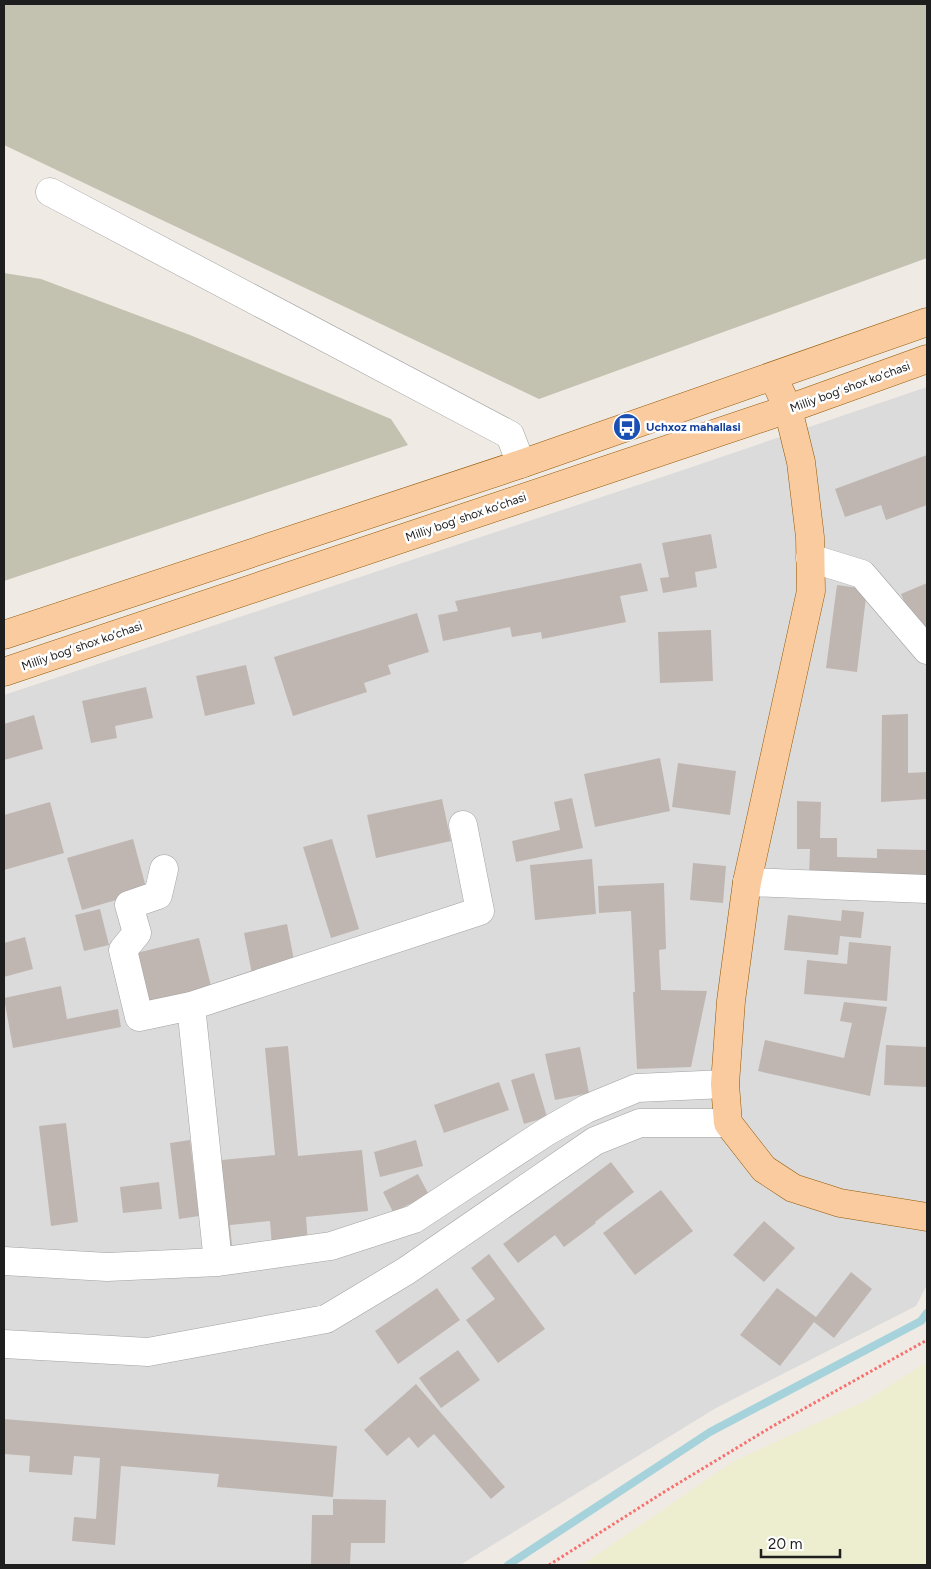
<svg xmlns="http://www.w3.org/2000/svg" width="931" height="1569" font-family="Figtree,sans-serif">
<rect width="100%" height="100%" fill="#efeae4"/>
<!-- residential -->
<path fill="#dcdbdb" d="M927 387V1285L916 1306 716 1408 460 1565H4V695L680 471Z"/>
<!-- construction -->
<path fill="#c3c1b0" d="M4 4H927V258L539 399 4 145Z
M4 273 41 279 190 335 391 419 408 445 4 581Z"/>
<!-- farmland -->
<path fill="#ededd0" d="M927 1362V1565H582L734 1461 867 1400Z"/>
<g fill="none" stroke-linecap="round" stroke-linejoin="round">
<!-- stream -->
<path stroke="#a6d3db" stroke-width="8" d="M508 1565 710 1432 921 1321 927 1313"/>
</g>
<!-- building -->
<path fill="#bfb6b1" d="M927 455V505L886 520 881 505 845 517 835 489Z
M711 534 717 568 695 572 697 587 663 593 660 578 669 577 662 543Z
M641 563 648 591 620 596 626 622 542 639 541 632 512 637 510 627 443 641 438 615 458 611 455 601Z
M927 583V628L917 632 901 594Z
M837 585 867 589 857 672 826 668Z
M417 613 429 652 388 665 391 674 364 683 367 692 293 716 274 657Z
M711 630 713 681 660 683 658 632Z
M246 665 255 704 205 716 196 676Z
M146 687 153 718 115 726 117 738 91 743 82 701Z
M908 714V773L927 772V799L881 802 882 715Z
M34 715 43 749 4 760V724Z
M660 758 670 811 595 827 584 774Z
M678 763 736 771 730 815 672 807Z
M572 798 583 848 516 862 512 841 560 830 554 802Z
M442 799 451 841 376 858 367 815Z
M797 801 821 802 820 838H837V857L877 858V849L927 850V884L809 876 810 849H797Z
M50 802 64 853 4 870V815Z
M133 839 147 891 82 910 67 858Z
M332 839 359 929 331 938 303 847Z
M592 859 596 914 535 920 530 865Z
M693 863 726 866 723 903 690 900Z
M664 883 666 949 659 950 661 990 707 991 691 1067 637 1069 633 992H635L631 911 599 913 598 886Z
M100 909 109 945 84 951 75 915Z
M842 910 864 912 861 938 840 936 838 955 784 950 788 915 841 921Z
M287 924 295 965 252 974 244 933Z
M25 937 33 969 4 977V943Z
M199 938 212 990 143 1006 132 954Z
M849 942 891 946 887 1001 804 994 807 960 847 964Z
M61 986 67 1019 118 1009 121 1027 13 1048 4 998Z
M844 1002 887 1007 870 1096 758 1071 765 1040 844 1058 852 1023 840 1021Z
M886 1045 927 1047V1087L884 1085Z
M288 1046 298 1156 362 1150 368 1211 306 1217 308 1244 272 1247 270 1221 230 1225 233 1256 220 1257 211 1161 275 1155 265 1048Z
M580 1047 589 1093 555 1100 545 1054Z
M534 1073 547 1117 524 1124 511 1080Z
M499 1082 509 1110 444 1133 434 1105Z
M66 1123 78 1222 51 1226 39 1126Z
M190 1140 199 1216 179 1219 170 1143Z
M416 1140 423 1166 380 1177 374 1152Z
M611 1162 634 1192 595 1222 596 1223 564 1247 555 1235 518 1263 503 1244Z
M418 1174 429 1195 393 1212 383 1192Z
M159 1182 162 1209 123 1213 120 1187Z
M661 1190 693 1231 635 1275 603 1233Z
M764 1221 795 1248 764 1282 733 1255Z
M489 1254 545 1329 498 1363 466 1320 495 1299 471 1268Z
M851 1272 872 1289 834 1338 814 1322 780 1366 740 1335 777 1288 816 1317Z
M437 1288 460 1320 398 1364 375 1331Z
M458 1350 480 1380 441 1408 419 1378Z
M416 1384 505 1487 491 1499 434 1434 418 1448 409 1437 387 1456 364 1430Z
M4 1419 337 1446 333 1497 217 1487 219 1474 121 1466 115 1545 72 1541 74 1517 96 1519 100 1458 74 1456 72 1475 29 1472 30 1456 4 1454Z
M333 1499 386 1500 385 1543H351L350 1565H311L312 1515H333Z"/>
<g fill="none" stroke-linecap="round" stroke-linejoin="round">
<defs>
<path id="minor" d="M50 192 510 435 521 464
M810 558 862 574 927 650
M164 869 158 895 129 905 137 933 123 950 139 1017 191 1006 480 911 463 825
M747 882 927 889
M191 1006 218 1262
M4 1261 107 1267 218 1262 331 1246 414 1219 546 1132 586 1109 637 1088 725 1084
M4 1344 148 1352 326 1319 406 1271 595 1141 640 1123H728"/>
<path id="major" d="M773 376 788 409 801 462 810 537 811 591 747 882 731 1001 725 1084 728 1123 764 1169 793 1188 840 1203 927 1217
M4 635 521 464 927 322
M4 672 788 409 927 359"/>
</defs>
<!-- minor casing -->
<use href="#minor" stroke="#a2a2a2" stroke-width="29"/>
<!-- major casing -->
<use href="#major" stroke="#935804" stroke-width="29"/>
<!-- path -->
<path stroke="#f6716e" stroke-width="3" stroke-dasharray="2.5 2.5" stroke-linecap="butt" d="M549 1565 664 1492 773 1426 927 1340"/>
<!-- minor -->
<use href="#minor" stroke="#fff" stroke-width="28"/>
<!-- major -->
<use href="#major" stroke="#f9cb9f" stroke-width="28"/>
</g>
<!-- icons -->
<defs>
<symbol id="bus-disc" viewBox="-11 -11 22 22"><circle r="9.5" fill="#1a4fb4" stroke="#fff"/><path d="M-5-6H5V4H4V6H2V4H-2V6H-4V4H-5ZM-3.5-4V0h7V-4ZM-3.5 1.2v1.5H-2V1.2ZM2 1.2v1.5H3.5V1.2Z" fill="#fff"/></symbol>
</defs>
<g fill-rule="evenodd">
<use href="#bus-disc" x="611" y="411" width="32" height="32"/>
</g>
<g text-anchor="middle" dominant-baseline="central" stroke-width="5" stroke-linejoin="round" paint-order="stroke">
<!-- street labels -->
<g font-size="12" fill="#1e1e1e" stroke="#fff">
<text transform="translate(850 387) rotate(-20)">Milliy bog‘ shox ko‘chasi</text>
<text transform="translate(466 517) rotate(-19)">Milliy bog‘ shox ko‘chasi</text>
<text transform="translate(82 646) rotate(-19)">Milliy bog‘ shox ko‘chasi</text>
</g>
<!-- transit labels -->
<g font-size="12" font-weight="bold" fill="#164399" stroke="#fff" text-anchor="start">
<text x="646" y="427">Uchxoz mahallasi</text>
</g>
</g>
<!-- border -->
<rect width="931" height="1569" fill="none" stroke="#1e1e1e" stroke-width="10"/>
<!-- scale -->
<path d="M761 1549v8h79v-8" fill="none" stroke="#1e1e1e" stroke-width="2.5"/>
<text x="768" y="1549" font-size="15" fill="#1e1e1e" stroke="#ffffff" stroke-width="4" paint-order="stroke">20 m</text>
</svg>
